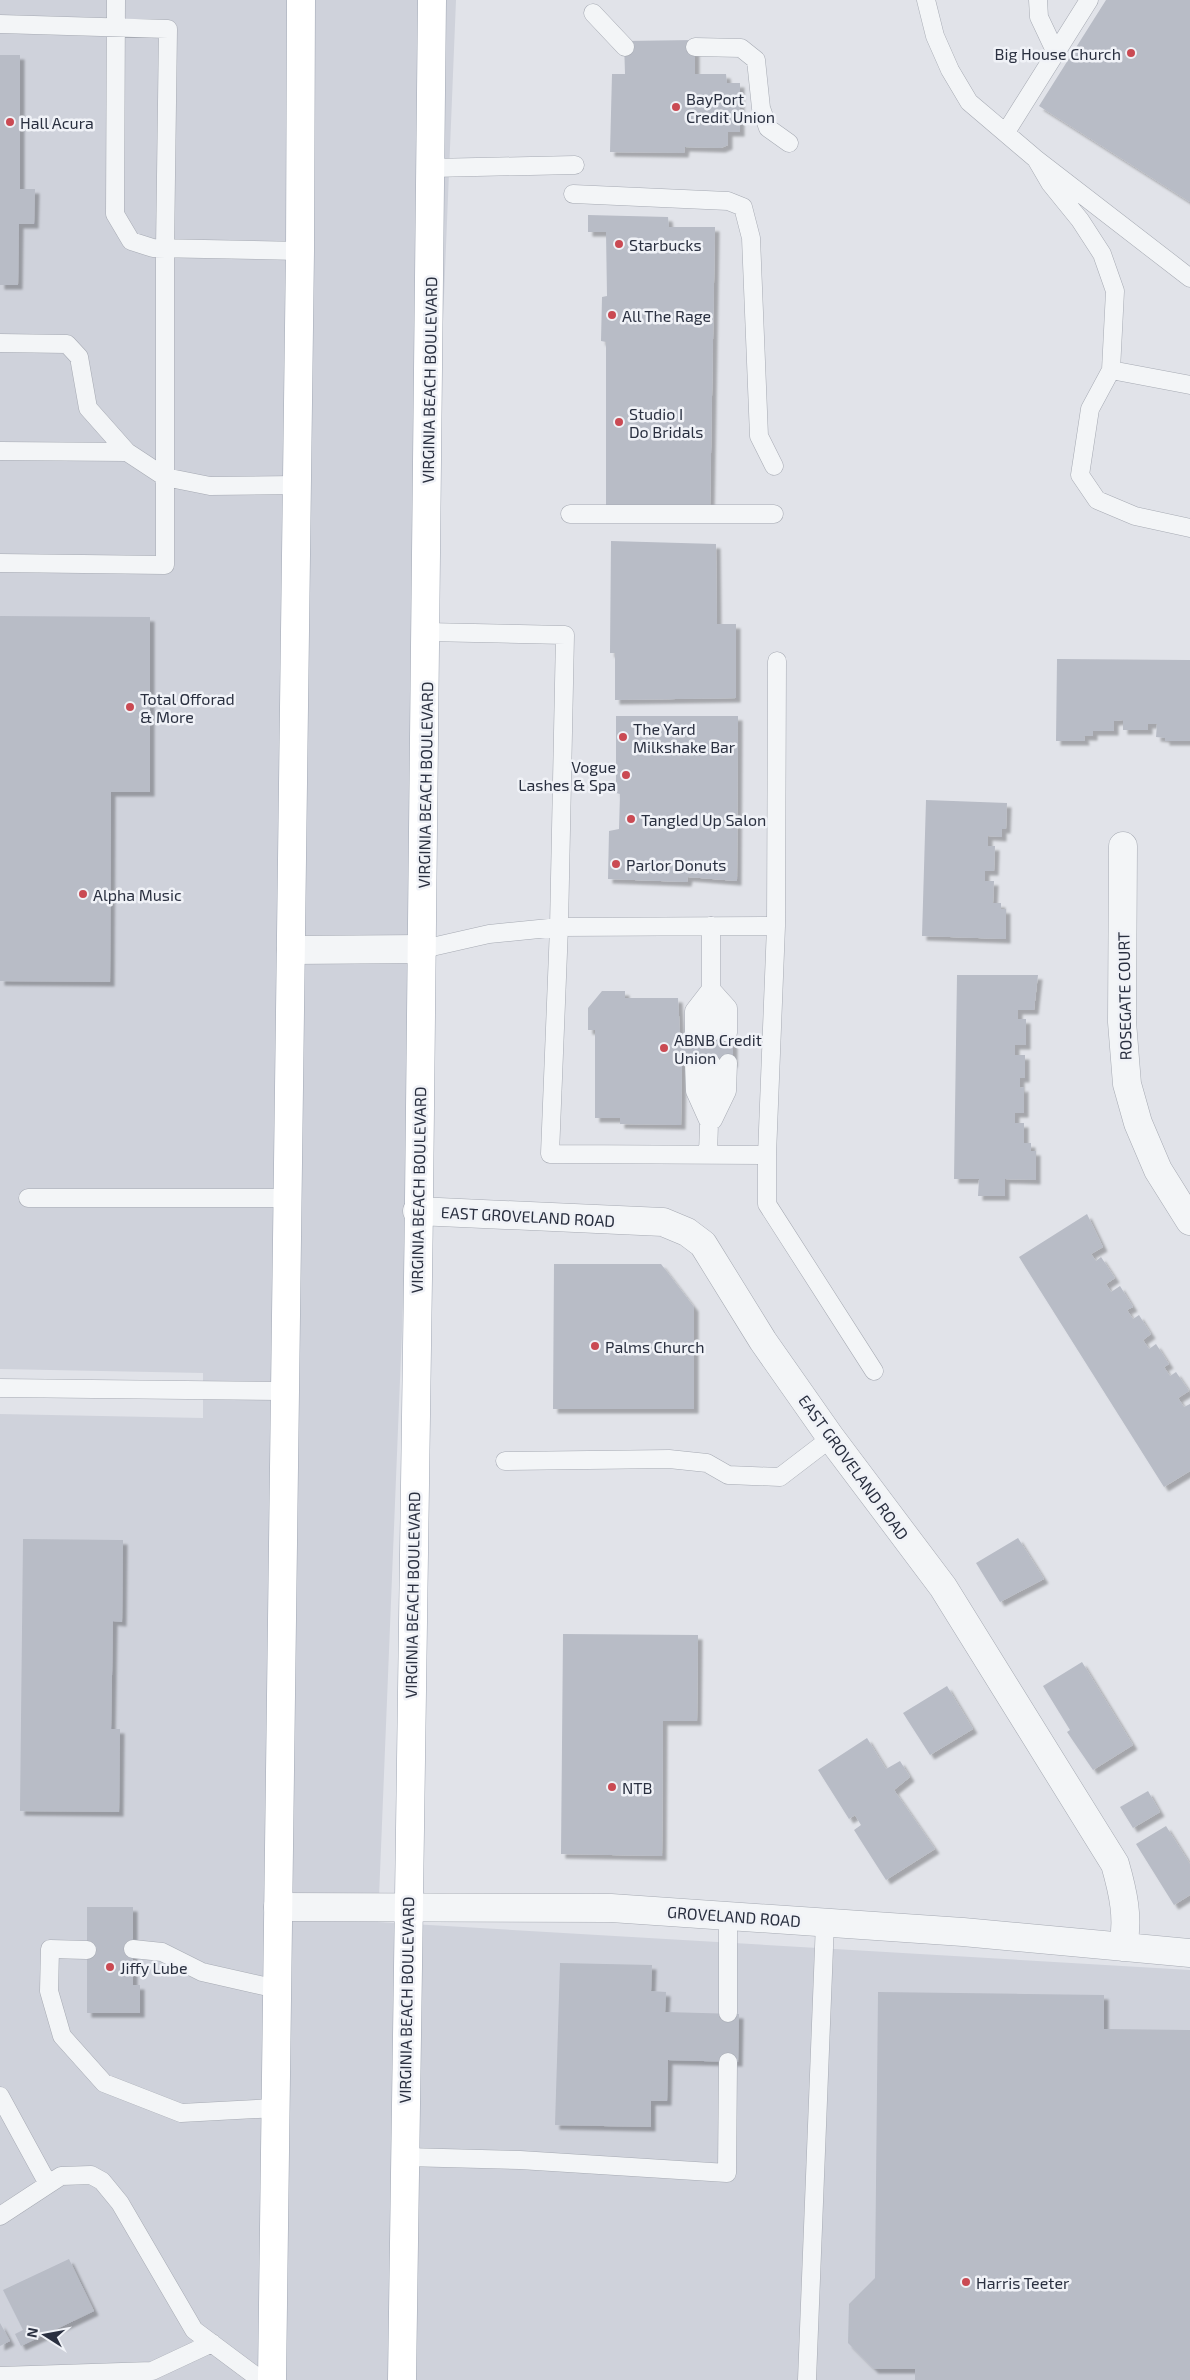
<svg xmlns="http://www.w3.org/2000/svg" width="1190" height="2380" font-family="'Exo 2',sans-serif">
<defs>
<filter id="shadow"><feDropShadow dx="4.5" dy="4.5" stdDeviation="1" flood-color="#0004"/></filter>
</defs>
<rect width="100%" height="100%" fill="#e1e3e9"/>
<!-- built -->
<path fill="#cfd2db" d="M0 0H456L378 1922 1190 1970V2380H0V1414L203 1418V1373L0 1369Z"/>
<!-- building -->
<path fill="#b8bcc6" filter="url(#shadow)" d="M1106 0H1190V202L1039 106Z
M695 40V74H726L727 83H740V132H728V145L721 148 685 147 684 153 610 152 612 74H625L624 41Z
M0 55H20V189H35L34 224H19L18 285H0Z
M588 215 668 217 669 227H715L710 510H606V342L601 341 602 297 607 296 606 232H588Z
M611 541 716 544 717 624H736V698L615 700V653H610Z
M0 616 150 617V792H111L110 982 0 981Z
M1057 659 1190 660V741H1165V738L1156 737 1157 724H1148V730H1123V720L1114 721V731H1093V736H1084L1085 741H1056Z
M616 716H738L737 881 688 877 687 882 608 879 609 831 619 829 620 794 616 793Z
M926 800 1007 803 1006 829H1002V837L988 836V846H995L994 871H985V881H994L993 903H1001V909H1006V939L922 936Z
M957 975H1038L1034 1010H1018V1019H1026V1045H1015V1055H1025V1078H1020V1088L1024 1087V1113H1015V1123H1024V1143H1031V1151H1036V1180L1005 1179V1196H978L979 1179H954Z
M602 991H625V998H678L680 1033H733V1063H682L681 1125 620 1124V1118H595V1030H588V1008Z
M1087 1214 1103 1247 1091 1254 1096 1261 1101 1257 1115 1278 1106 1284 1111 1292 1120 1286 1133 1307 1127 1310 1133 1319 1139 1315 1151 1334 1143 1340 1149 1349 1156 1344 1169 1364 1164 1367 1170 1376 1176 1372 1189 1391 1178 1398 1184 1407 1190 1404V1471L1164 1487 1019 1257Z
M554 1264H661L694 1307V1409H553Z
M1018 1538 1044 1579 1000 1602 976 1563Z
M23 1539 123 1540 122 1622 113 1621 111 1729H120L119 1812 20 1811Z
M563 1634 698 1635 697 1721H663L662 1856 561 1854Z
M1082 1662 1133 1745 1093 1770 1067 1732 1070 1730 1043 1686Z
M947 1686 973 1729 930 1755 903 1713Z
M867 1738 886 1769 900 1761 910 1777 894 1790 935 1849 886 1880 854 1830 861 1825 855 1815 849 1819 818 1770Z
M1148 1791 1160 1812 1133 1828 1120 1807Z
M1166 1826 1190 1864V1895L1174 1905 1136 1844Z
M87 1907H133V1985H140V2013H87Z
M560 1963 652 1965 651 1991 666 1992 665 2012 739 2014 738 2062 668 2060 667 2101H651V2127L555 2125Z
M878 1992 1104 1995V2029L1190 2030V2380H915V2369H874L848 2343 849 2304 875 2278Z
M69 2259 94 2311 21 2346 15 2334 23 2330 3 2290Z
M0 2323 10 2341 0 2346Z"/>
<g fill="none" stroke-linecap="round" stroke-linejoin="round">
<defs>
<path id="lane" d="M116 0 115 214 131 241 153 248 300 251
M926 0 935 36 950 70 969 102 1036 159 1190 278
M1038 0 1039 17 1056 53
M593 13 625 47
M0 24 168 29 165 249V565L0 563
M695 47 741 48 756 60 761 108 768 128 789 143
M1006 132 1089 0
M1036 159 1050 183 1080 220 1102 254 1115 291 1111 370 1090 409 1080 475 1097 500 1135 516 1190 528
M431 168 575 165
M573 194 728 201 743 207 751 238 759 436 774 466
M0 343 67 344 79 357 88 408 127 452 165 477 210 486 297 485
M1111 370 1190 385
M0 451 127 452
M570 514H774
M426 632 565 635 559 927 776 926 767 1155V1204L874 1371
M711 926V1033
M776 926 777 661
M423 949 489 934 559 927 550 1154 767 1155
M694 1033V1011L711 989 728 1008V1033
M694 1063 695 1091 708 1120
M713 1120 727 1091 728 1063
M708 1154 711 1063
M28 1198H287
M0 1388 283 1391
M505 1461 669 1459 707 1463 728 1475 780 1477 831 1438
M728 1916V2013
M133 1949 162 1952 202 1972 277 1989
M87 1950 50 1949 49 1991 62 2036 104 2083 181 2113 275 2108
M0 2096 48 2184
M405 2157 520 2160 727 2173 728 2062
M0 2216 61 2176 91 2175 102 2181 120 2203 194 2330 261 2380
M0 2376 152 2371 212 2343
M807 2380 825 1922"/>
<path id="street" d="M1123 846 1122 1022 1127 1084 1138 1123 1158 1170 1190 1221
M291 950 423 949
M417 1211 663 1222 687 1232 703 1244 763 1341 831 1438 943 1587 1115 1864C1123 1892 1129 1918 1123 1947
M278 1907 611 1908 963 1932 1190 1953"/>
<path id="primary" d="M272 2380 300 251 301 0
M402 2380C413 1587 427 793 432 0"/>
</defs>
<!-- lane casing -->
<use href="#lane" stroke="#a6aab3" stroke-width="19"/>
<!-- street casing -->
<use href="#street" stroke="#a6aab3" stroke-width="29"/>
<!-- primary casing -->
<use href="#primary" stroke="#a0a7b4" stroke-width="29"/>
<!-- lane -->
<use href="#lane" stroke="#f3f5f7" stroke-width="18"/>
<!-- street -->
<use href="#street" stroke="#f3f5f7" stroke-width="28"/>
<!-- primary -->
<use href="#primary" stroke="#fff" stroke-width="28"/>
</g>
<!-- markers -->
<g fill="#ca4a53" stroke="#f0f2f7" stroke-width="2">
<circle cx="1131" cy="53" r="5"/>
<circle cx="676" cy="107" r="5"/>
<circle cx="10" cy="122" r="5"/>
<circle cx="619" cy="244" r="5"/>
<circle cx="612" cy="315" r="5"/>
<circle cx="619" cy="422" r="5"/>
<circle cx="130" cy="707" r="5"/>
<circle cx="623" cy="737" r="5"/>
<circle cx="626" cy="775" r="5"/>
<circle cx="631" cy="819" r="5"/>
<circle cx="616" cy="864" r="5"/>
<circle cx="83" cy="894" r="5"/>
<circle cx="664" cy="1048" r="5"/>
<circle cx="595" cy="1346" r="5"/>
<circle cx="612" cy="1787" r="5"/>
<circle cx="110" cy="1967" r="5"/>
<circle cx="966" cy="2282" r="5"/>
</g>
<g text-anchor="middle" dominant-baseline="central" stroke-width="5" stroke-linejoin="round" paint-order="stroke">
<!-- poi labels -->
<g font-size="16" fill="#2a3040" stroke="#f0f2f7" text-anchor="start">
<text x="1121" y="53" text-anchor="end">Big House Church</text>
<text x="686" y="98">BayPort<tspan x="686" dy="18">Credit Union</tspan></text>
<text x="20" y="122">Hall Acura</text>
<text x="629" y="244">Starbucks</text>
<text x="622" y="315">All The Rage</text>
<text x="629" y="413">Studio I<tspan x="629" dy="18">Do Bridals</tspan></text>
<text x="140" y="698">Total Offorad<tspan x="140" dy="18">&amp; More</tspan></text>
<text x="633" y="728">The Yard<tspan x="633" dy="18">Milkshake Bar</tspan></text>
<text x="616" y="766" text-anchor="end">Vogue<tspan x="616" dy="18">Lashes &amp; Spa</tspan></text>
<text x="641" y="819">Tangled Up Salon</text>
<text x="626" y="864">Parlor Donuts</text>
<text x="93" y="894">Alpha Music</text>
<text x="674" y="1039">ABNB Credit<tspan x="674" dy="18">Union</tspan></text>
<text x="605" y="1346">Palms Church</text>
<text x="622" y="1787">NTB</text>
<text x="120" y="1967">Jiffy Lube</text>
<text x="976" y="2282">Harris Teeter</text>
</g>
<!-- street labels -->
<g font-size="16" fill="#2a3040" stroke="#f0f2f7">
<text transform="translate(429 380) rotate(-89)">VIRGINIA BEACH BOULEVARD</text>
<text transform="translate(425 785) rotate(-89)">VIRGINIA BEACH BOULEVARD</text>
<text transform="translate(1124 996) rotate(-91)">ROSEGATE COURT</text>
<text transform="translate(418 1190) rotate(-89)">VIRGINIA BEACH BOULEVARD</text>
<text transform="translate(528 1216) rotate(3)">EAST GROVELAND ROAD</text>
<text transform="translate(854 1467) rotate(54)">EAST GROVELAND ROAD</text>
<text transform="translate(412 1595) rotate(-89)">VIRGINIA BEACH BOULEVARD</text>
<text transform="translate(734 1916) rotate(4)">GROVELAND ROAD</text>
<text transform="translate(406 2000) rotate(-89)">VIRGINIA BEACH BOULEVARD</text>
</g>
</g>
<!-- north arrow -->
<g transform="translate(45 2335) rotate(281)" stroke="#f0f2f7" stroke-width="4" paint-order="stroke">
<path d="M0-4L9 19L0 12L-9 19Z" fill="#2a3040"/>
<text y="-8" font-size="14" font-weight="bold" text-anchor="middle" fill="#2a3040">N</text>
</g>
</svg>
